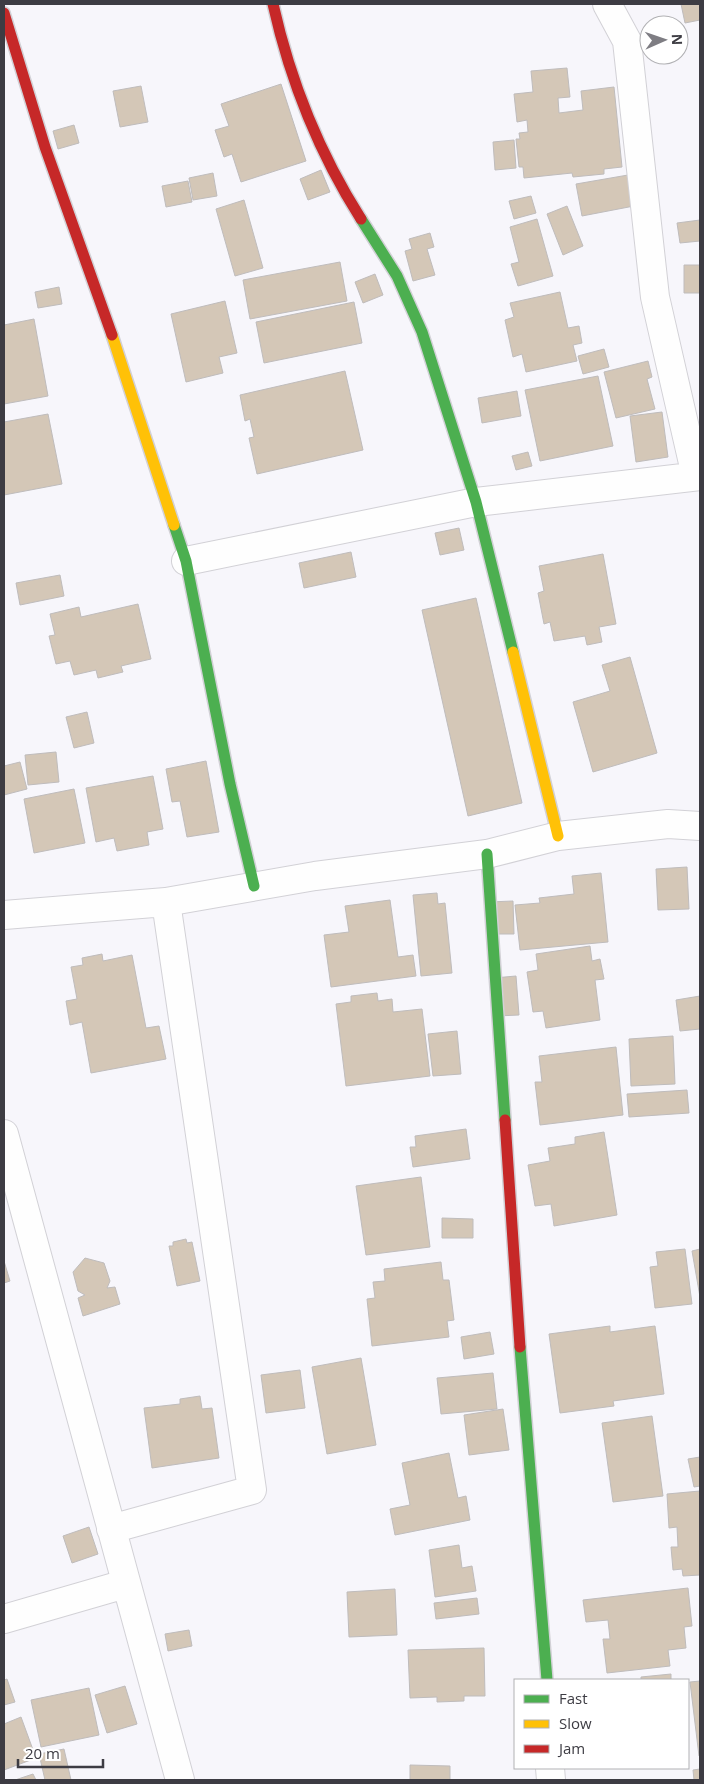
<svg xmlns="http://www.w3.org/2000/svg" width="704" height="1784" font-family="'Open Sans',sans-serif">
<rect width="100%" height="100%" fill="#f7f6fb"/>
<!-- building -->
<path fill="#d4c7b7" stroke="#bfbcbc" d="M681 4H700V20L685 23Z
M567 68 570 97 558 98 559 113 583 110 581 91 614 87 622 167 604 169V174L573 177 572 173 524 178 523 167H519L516 139H520L519 133 528 132 527 120 517 122 514 94 533 92 531 71Z
M281 84 306 161 241 182 232 154 224 157 215 130 229 126 221 104Z
M141 86 148 122 120 127 113 91Z
M74 125 79 143 58 149 53 131Z
M514 140 516 168 495 170 493 142Z
M321 170 330 192 308 200 300 179Z
M213 173 217 196 193 200 189 178Z
M628 175 634 206 582 216 576 184Z
M188 181 192 202 166 207 162 186Z
M531 196 536 213 514 219 509 201Z
M244 200 263 268 235 276 216 209Z
M567 206 583 246 563 255 547 214Z
M537 219 553 276 518 286 511 264 519 262 510 227Z
M700 220V241L680 243 677 223Z
M430 233 434 247 427 249 435 275 413 281 405 251 412 249 409 239Z
M340 262 347 301 250 319 243 280Z
M684 265H700V293H684Z
M375 274 383 295 363 303 355 282Z
M59 287 62 304 38 308 35 292Z
M560 292 568 328 579 326 582 343 573 345 577 361 526 372 522 354 513 357 505 320 514 317 510 303Z
M225 301 237 353 219 357 223 373 186 382 171 314Z
M354 302 362 343 264 363 256 322Z
M34 319 48 396 4 404V325Z
M604 349 609 367 583 374 578 356Z
M648 361 652 377 647 379 655 409 616 418 604 372Z
M345 371 363 450 257 474 249 438 254 437 250 419 245 421 240 395Z
M598 376 613 446 540 461 525 390Z
M517 391 521 416 482 423 478 398Z
M662 412 668 457 636 462 630 416Z
M48 414 62 484 4 495V422Z
M528 452 532 466 516 470 512 456Z
M459 528 464 550 440 555 435 533Z
M351 552 356 577 304 588 299 563Z
M603 554 616 624 599 627 602 642 587 645 585 636 554 641 550 622 544 624 538 593 544 591 539 566Z
M60 575 64 596 20 605 16 583Z
M476 598 522 803 468 816 422 610Z
M138 604 151 659 121 666 123 672 98 678 96 670 74 675 70 661 56 664 49 636 55 635 50 614 79 607 81 617Z
M630 657 657 753 593 772 573 702 610 691 602 665Z
M87 712 94 743 74 748 66 717Z
M56 752 59 782 28 785 25 755Z
M206 761 219 832 187 837 180 801 172 802 166 769Z
M20 762 27 789 4 795V766Z
M153 776 163 829 147 832 149 845 117 851 114 838 96 842 86 788Z
M74 789 85 843 34 853 24 799Z
M687 867 689 909 658 910 656 869Z
M601 873 608 942 520 950 515 905 540 903 539 898 574 894 572 876Z
M437 893 438 904 445 903 452 973 421 976 413 895Z
M390 900 398 957 413 955 416 976 331 987 324 935 349 932 345 906Z
M513 901 514 934H489V902Z
M590 946 592 961 600 959 604 979 595 980 600 1020 546 1028 543 1011 533 1012 527 972 538 970 536 954Z
M102 954 103 961 132 955 146 1028 159 1026 166 1059 91 1073 82 1022 70 1025 66 1001 77 999 71 967 83 965 82 958Z
M516 976 519 1015 497 1016 494 978Z
M377 993 378 1001 392 999 393 1012 422 1009 430 1076 346 1086 336 1004 351 1002V996Z
M700 996V1029L680 1031 676 1000Z
M457 1031 461 1074 433 1076 428 1034Z
M673 1036 675 1084 631 1086 629 1039Z
M616 1047 623 1115 540 1125 535 1082H542L539 1056Z
M687 1090 689 1113 629 1117 627 1094Z
M466 1129 470 1159 413 1167 410 1147H416L415 1136Z
M604 1132 617 1215 554 1226 551 1204 535 1206 528 1165 550 1161 548 1148 575 1144V1137Z
M421 1177 430 1247 366 1255 356 1186Z
M442 1218 473 1219V1238H442Z
M186 1239 187 1243 192 1242 200 1281 177 1286 169 1246H173V1242Z
M685 1249 692 1304 655 1308 650 1267 658 1266 656 1252Z
M700 1249V1297L692 1251Z
M85 1258 104 1263 110 1281 107 1288 115 1287 120 1304 83 1316 78 1298 85 1295 78 1291 73 1272Z
M4 1261 10 1281 4 1283Z
M441 1262 443 1280H449L454 1320 447 1321 449 1337 372 1346 367 1299 375 1298 373 1282 385 1281 384 1269Z
M610 1326V1332L655 1326 664 1394 613 1401 614 1406 560 1413 549 1334Z
M490 1332 494 1354 464 1359 461 1337Z
M361 1358 376 1445 327 1454 312 1367Z
M300 1370 305 1408 266 1413 261 1375Z
M493 1373 497 1409 441 1414 437 1378Z
M200 1396 202 1409 212 1408 219 1458 152 1468 144 1408 180 1404V1399Z
M503 1409 509 1450 469 1455 464 1415Z
M652 1416 663 1496 613 1502 602 1423Z
M449 1453 458 1498 466 1496 470 1520 395 1535 390 1509 410 1505 402 1463Z
M700 1457V1486L694 1487 688 1459Z
M700 1491V1575L683 1576 682 1569 673 1570 671 1547H678L677 1527 669 1528 667 1494Z
M89 1527 98 1554 72 1563 63 1536Z
M459 1545 462 1568 472 1566 476 1591 435 1597 429 1550Z
M688 1588 692 1626 684 1627 686 1648 668 1650 670 1666 607 1673 603 1639H610L608 1620 586 1622 583 1600Z
M395 1589 397 1635 349 1637 347 1592Z
M477 1598 479 1614 436 1619 434 1603Z
M189 1630 192 1646 168 1651 165 1634Z
M484 1648 485 1696H464V1701L437 1702V1697L410 1698 408 1650Z
M671 1674V1680H641V1677Z
M7 1679 15 1702 4 1705V1680Z
M700 1681V1756H699L690 1682Z
M125 1686 137 1724 107 1733 95 1695Z
M89 1688 99 1735 41 1747 31 1700Z
M21 1717 36 1758 4 1770V1724Z
M64 1749 71 1780H45L39 1754Z
M410 1765 450 1766V1780H410Z
M700 1769V1780H694L693 1770Z
M33 1774 36 1780H15Z"/>
<g fill="none" stroke-linecap="round" stroke-linejoin="round">
<defs>
<path id="street" d="M607 4 627 41 655 297 696 476
M186 561 476 502 700 476
M4 915 166 902 315 876 487 854 558 836 668 824 700 826
M4 1134 180 1780
M111 1529 252 1490 166 902
M4 1619 125 1584
M550 1768 551 1780"/>
<path id="fast" d="M361 219 397 276 422 332 476 502 513 652
M174 525 186 561 230 784 254 886
M487 854 505 1120
M520 1347 547 1680"/>
<path id="slow" d="M112 335 174 525
M513 652 558 836"/>
<path id="jam" d="M273 4C290 80 319 153 361 219
M4 13 45 147 112 335
M505 1120 520 1347"/>
</defs>
<!-- street casing -->
<use href="#street" stroke="#d2d1d6" stroke-width="30"/>
<!-- fast casing -->
<use href="#fast" stroke="#d2d1d6" stroke-width="14"/>
<!-- slow casing -->
<use href="#slow" stroke="#d2d1d6" stroke-width="14"/>
<!-- jam casing -->
<use href="#jam" stroke="#d2d1d6" stroke-width="14"/>
<!-- street -->
<use href="#street" stroke="#fefefe" stroke-width="28"/>
<!-- fast -->
<use href="#fast" stroke="#4caf50" stroke-width="11"/>
<!-- slow -->
<use href="#slow" stroke="#ffc107" stroke-width="11"/>
<!-- jam -->
<use href="#jam" stroke="#c62828" stroke-width="11"/>
</g>
<!-- border -->
<rect width="704" height="1784" fill="none" stroke="#3d3c43" stroke-width="10"/>
<!-- legend -->
<rect x="514" y="1679" width="175" height="90" fill="#ffffff" stroke="#b1b1b4"/>
<rect x="524" y="1695" width="25" height="8" fill="#4caf50" stroke="#b1b1b4"/>
<text x="559" y="1704" font-size="15" fill="#3d3c43">Fast</text>
<rect x="524" y="1720" width="25" height="8" fill="#ffc107" stroke="#b1b1b4"/>
<text x="559" y="1729" font-size="15" fill="#3d3c43">Slow</text>
<rect x="524" y="1745" width="25" height="8" fill="#c62828" stroke="#b1b1b4"/>
<text x="559" y="1754" font-size="15" fill="#3d3c43">Jam</text>
<!-- north arrow -->
<g transform="translate(664 40) rotate(88)"><circle r="24" fill="#ffffff" stroke="#b1b1b4"/>
<path d="M0-4L9 19L0 12L-9 19Z" fill="#7e7d83"/>
<text y="-8" font-size="14" font-weight="bold" text-anchor="middle" fill="#3d3c43">N</text>
</g>
<!-- scale -->
<path d="M18 1759v8h85v-8" fill="none" stroke="#3d3c43" stroke-width="2.5"/>
<text x="25" y="1759" font-size="15" fill="#3d3c43" stroke="#ffffff" stroke-width="4" paint-order="stroke">20 m</text>
</svg>
